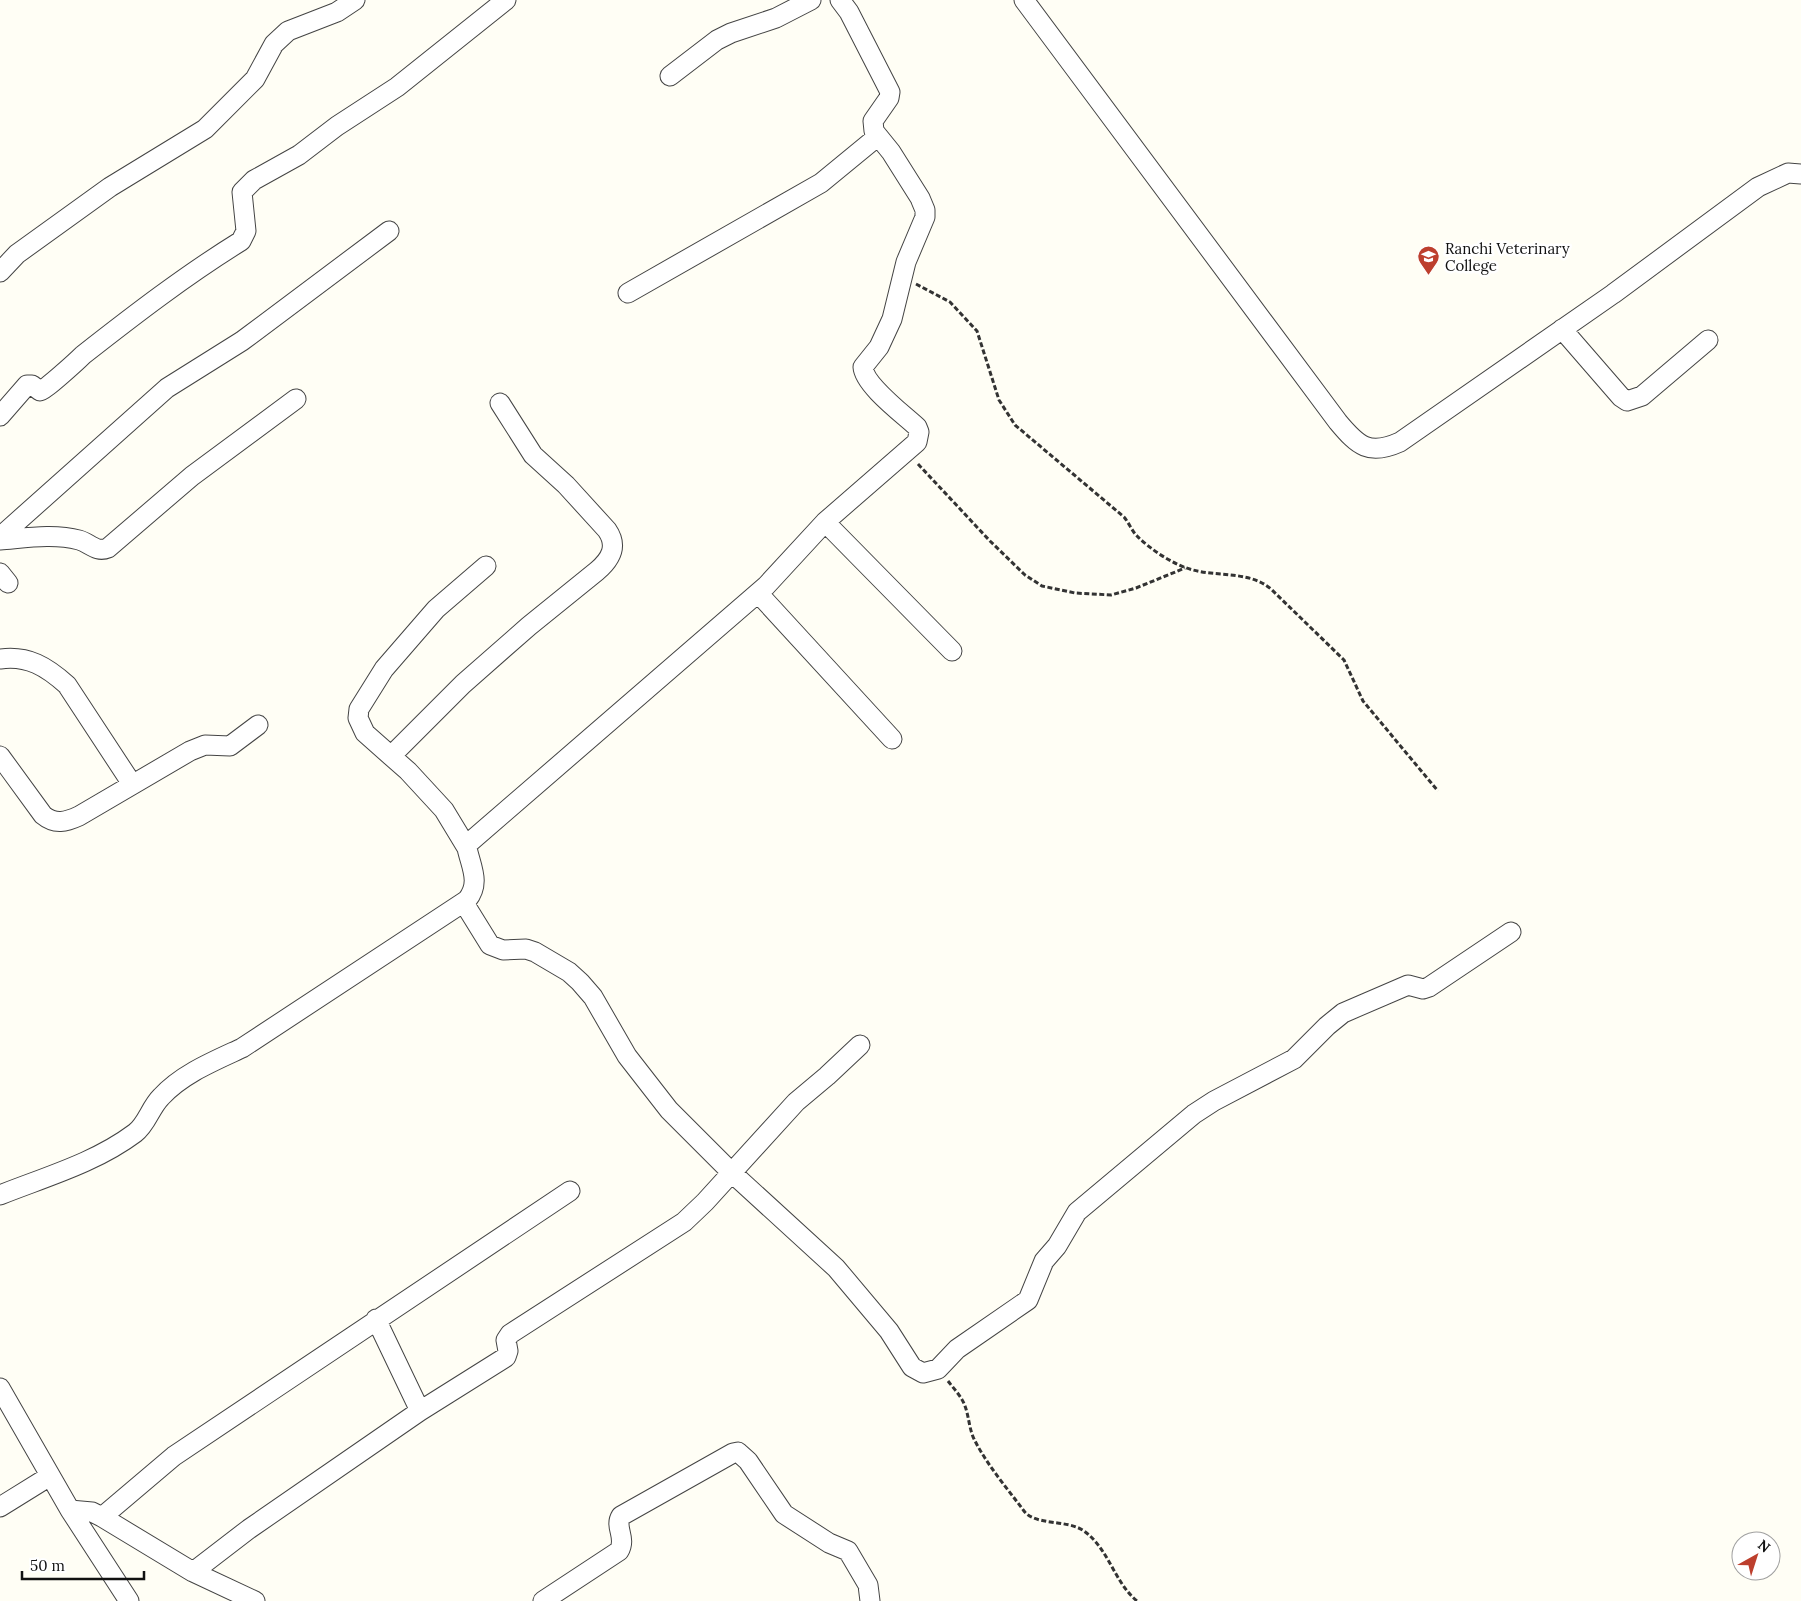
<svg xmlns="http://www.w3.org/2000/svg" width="1801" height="1601" font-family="Lora,serif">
<rect width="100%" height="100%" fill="#fffef5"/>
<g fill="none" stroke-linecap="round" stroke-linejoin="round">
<defs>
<path id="minor" d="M1024 0 1338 422C1358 446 1369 456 1400 442L1613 294 1758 187 1788 173 1801 174
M670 76 717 40 731 33 776 18 811 0
M0 272 17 254 110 187 205 129 255 79 274 44 288 31 337 12 355 0
M628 293 821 183 877 137
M1562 329 1621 397 1627 401 1642 396 1708 340
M0 416 27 385H32L40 391C44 391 77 361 83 355 134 315 186 275 241 241L246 231 242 192 254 180 299 155 337 126 397 87 506 0
M825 522 952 651
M0 537 167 388 242 341 389 231
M0 540C25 538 54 533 79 540 90 543 96 553 108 548L192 476 296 399
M0 573 8 583
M758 593 892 739
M0 659C28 655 47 667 67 685L132 784
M0 756 43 815C55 825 66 822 79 816L190 751 205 745 230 746 258 725
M391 756 463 684 529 626 597 571C611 559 618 546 607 530L566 485 533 455 500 403
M467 848 444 810 408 771 365 733 358 718 359 709 384 669 436 609 486 566
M464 903 490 945 503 950 526 949 535 952 569 972 580 982 593 997 627 1056 669 1110 731 1172 836 1268 889 1331 912 1367 923 1373 938 1369 957 1349 1028 1300 1044 1261 1057 1246 1077 1212 1194 1114 1214 1101 1294 1059 1327 1026 1343 1013 1408 985 1423 989 1429 987 1511 932
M0 1195C45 1177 95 1163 135 1133 147 1124 150 1108 161 1097 182 1074 214 1061 242 1048L467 900C481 883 471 867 467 848L470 842 766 586 825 522 917 442 919 432 917 427C903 414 864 385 863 367L879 347 892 319 906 262 925 217V210L920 198 891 152 874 131 873 121 889 98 890 92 849 12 840 0
M376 1319 420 1411
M0 1388 70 1510 129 1601
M0 1507 50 1476
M70 1510 92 1512 102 1517 193 1572 255 1601
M102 1517 174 1456 570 1191
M193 1572 249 1529 420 1411 506 1357 508 1351 506 1340 510 1334 684 1222 705 1202 796 1102 827 1076 860 1045
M543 1601 619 1551C627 1538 614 1527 621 1516L733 1453 738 1452 748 1461 784 1514 829 1543 848 1551 868 1585 870 1601"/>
</defs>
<!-- minor casing -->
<use href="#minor" stroke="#444" stroke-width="21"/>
<!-- path -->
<path stroke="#333" stroke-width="3" stroke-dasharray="5 2.5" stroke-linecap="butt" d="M916 284 950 302 977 331 999 400 1015 425 1124 517C1129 523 1132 531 1137 536 1151 550 1174 565 1193 570 1220 577 1250 571 1271 589L1344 660 1363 701 1438 791
M918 464 990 541 1025 575 1042 586 1075 593 1111 595 1136 588 1185 568
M948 1381C954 1389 962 1397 965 1406 969 1417 969 1428 974 1439 987 1465 1007 1488 1024 1511 1035 1526 1067 1519 1084 1531 1109 1549 1114 1582 1137 1601"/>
<!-- minor -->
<use href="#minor" stroke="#fff" stroke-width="19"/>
</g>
<!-- icons -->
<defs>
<symbol id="university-pin" viewBox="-11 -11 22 30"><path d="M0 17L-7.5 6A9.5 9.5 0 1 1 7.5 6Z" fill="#bd3f2d" stroke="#fff"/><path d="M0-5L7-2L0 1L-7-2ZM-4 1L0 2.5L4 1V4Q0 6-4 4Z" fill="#fff"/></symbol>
</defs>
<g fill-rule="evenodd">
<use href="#university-pin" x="1416" y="244" width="25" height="34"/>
</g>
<g text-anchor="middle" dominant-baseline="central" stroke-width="5" stroke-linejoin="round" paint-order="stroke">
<!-- poi labels -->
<g font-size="15" fill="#111" stroke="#fff" text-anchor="start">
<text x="1445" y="248">Ranchi Veterinary<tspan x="1445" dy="17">College</tspan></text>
</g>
</g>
<!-- north arrow -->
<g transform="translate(1756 1556) rotate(39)"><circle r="24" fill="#ffffff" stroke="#a0a0a0"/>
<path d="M0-4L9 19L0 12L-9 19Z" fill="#bd3f2d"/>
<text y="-8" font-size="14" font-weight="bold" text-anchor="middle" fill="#111111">N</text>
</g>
<!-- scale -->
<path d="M22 1571v8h122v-8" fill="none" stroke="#111111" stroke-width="2.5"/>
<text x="30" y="1571" font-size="15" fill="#111111" stroke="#ffffff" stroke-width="4" paint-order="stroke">50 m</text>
</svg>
